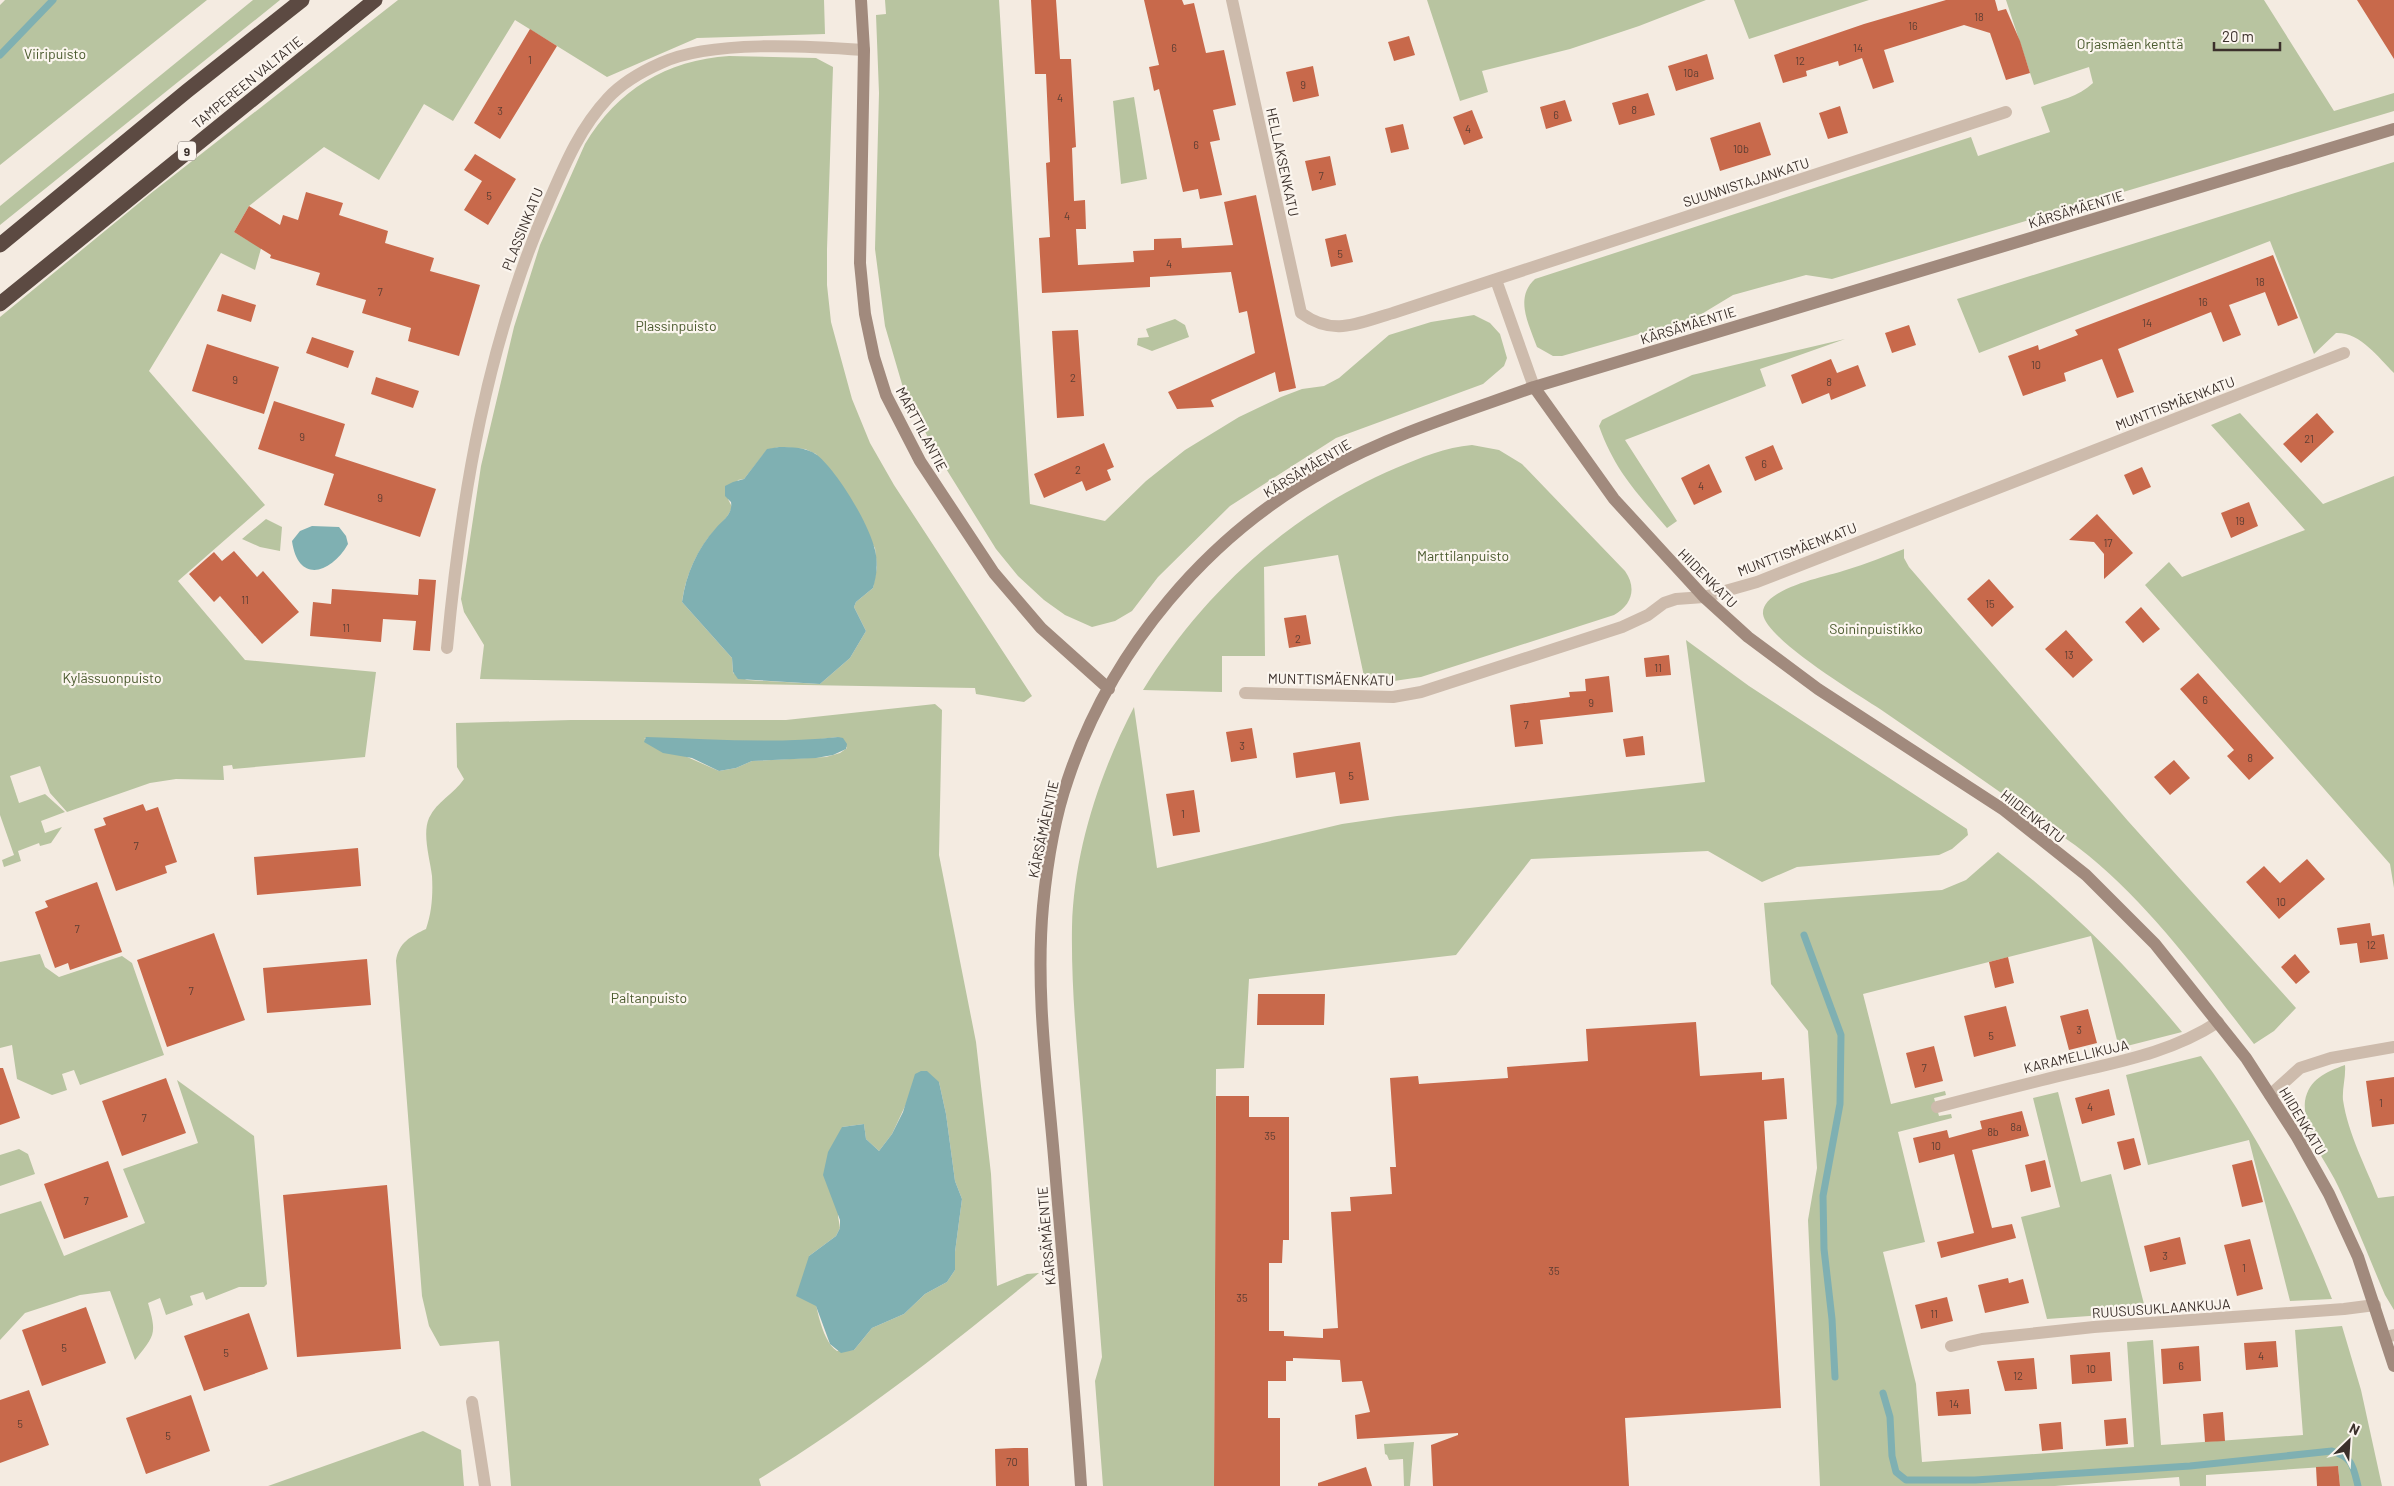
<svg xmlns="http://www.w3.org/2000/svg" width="2394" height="1486" font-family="Barlow,sans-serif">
<rect width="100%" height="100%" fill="#f4ebe1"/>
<!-- green -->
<path fill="#b8c4a0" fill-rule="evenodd" d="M5 0H207L0 165V5Z
M253 0H280L0 225V206Z
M398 0H824L825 34 697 38 607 77 515 20 453 121 424 104 379 180 324 147 249 206 234 232 249 241 262 245 255 270 221 253 149 371 265 505 178 581 245 660 376 672 365 757 233 769 232 765 223 766 224 780 176 779 150 783 67 812 50 793 40 766 10 776 19 803 45 794 65 812 41 821 45 833 62 827 51 843 40 846 39 843 18 851 21 861 4 867 2 860 14 855 0 815V317L150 194Z
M885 0H999L1030 504 1105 521 1146 481 1185 450 1239 417 1281 397 1302 389 1324 386 1339 378 1389 335 1431 322 1474 315 1490 323 1500 334 1507 358 1504 366 1483 384 1336 438 1230 506 1158 577 1132 611 1115 621 1092 627 1065 615 1044 600 1018 576 996 549 935 451 904 391 885 326 875 249 879 93 876 15 886 14Z
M1427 0H1706L1639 26 1570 49 1482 71 1488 92 1460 101Z
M1734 0H1869L1749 39Z
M2006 0H2264L2334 111 2394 93V111L1832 279 1806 275 1733 295 1695 318 1562 356H1553L1537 347C1529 324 1514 298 1535 279L1971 137 1978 156 2050 132 2041 107C2060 100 2078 97 2093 83L2089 67 2034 85Z
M729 56 816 58 833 67 827 249V285L831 322 852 399 870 443 894 485 1032 696 1024 702 976 694 975 688 480 679 484 645 464 612 461 599 481 466 514 327 540 245 585 144C617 90 667 60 729 56ZM779 447 805 449 816 454 875 548 877 567 873 588 856 602 854 607 866 631 850 658 820 684 747 680 733 673 732 658 682 602C685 579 694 557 708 538 716 528 728 519 732 507L728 499 738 480 744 479 767 450Z
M1134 97 1147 179 1121 184 1113 101Z
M2394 162V373C2378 357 2360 332 2336 333L2314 354 2270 241 1979 353 1957 299Z
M1175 319 1185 325 1189 337 1152 351 1137 345 1138 338 1149 337 1146 329Z
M1845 339 1760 369 1766 386 1625 440 1677 521 1667 528C1637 493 1615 471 1599 426L1602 420 1692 375Z
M2240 413 2323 504 2394 476V888L2390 864 2145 585 2169 562 2182 577 2305 530 2211 425Z
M1472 445 1499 450 1522 464 1625 571C1637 588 1632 605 1614 615L1421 677 1394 681H1365L1338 555 1264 567 1265 656H1222V692L1143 690C1204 592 1289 514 1396 468 1420 458 1446 447 1472 445Z
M266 519 282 527 280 551 260 547 242 539Z
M1904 549V558L1909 567 2128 821 2296 1008 2274 1031 2254 1044C2203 978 2153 909 2089 856 2072 842 2053 830 2035 817 1984 780 1932 745 1880 709 1857 694 1766 639 1763 614 1761 588 1829 576 1846 570 1866 564 1885 556 1904 549Z
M1686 640 1749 686 1967 829 1968 835 1952 849 1939 855 1797 867 1762 882 1708 851 1531 859 1456 955 1249 979 1244 1068 1216 1069 1214 1486H1103L1095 1381 1102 1357C1096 1278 1089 1199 1083 1120 1078 1056 1071 992 1072 927 1074 851 1099 775 1134 707L1157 868 1342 824 1397 816 1705 782Z
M935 704 942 710 939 855 976 1042 991 1174 997 1286 1027 1274 1039 1273C950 1346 858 1419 759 1479L761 1486H511L499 1341 440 1346 429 1326 422 1296 396 961C398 943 411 936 426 929 432 912 433 894 432 876 430 859 422 834 429 818 437 801 454 794 464 779L457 767 456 723 571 720H786ZM838 737 847 748 840 753 826 757 752 761 736 768 719 771 644 738 741 742 803 741ZM939 1082 946 1114 955 1181 962 1199 955 1252V1270L947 1282 925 1294 904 1314 872 1328 854 1350 837 1351C817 1338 812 1279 809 1256L836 1236 840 1228 838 1216 842 1127 864 1124 866 1139 879 1151 892 1134 907 1102Z
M1998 852C2068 906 2126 964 2182 1032L2119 1048 2091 936 1863 994 1891 1104 1945 1091 1946 1095 1934 1098 1939 1116 1951 1114 1952 1118 1898 1132 1925 1242 1883 1252 1916 1384 1922 1462 2134 1447 2127 1342 2153 1340 2161 1445 2303 1435 2295 1330 2342 1326 2361 1390 2382 1486H2340L2338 1466 2206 1475V1486H2180L2179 1477 2055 1486H1820L1808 1220 1817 1168 1808 1031 1771 984 1764 903 1942 890 1966 880Z
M40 954 45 967 59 977 122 956 132 963 164 1055 80 1085 74 1070 62 1074 67 1090 52 1095 17 1079 12 1045 0 1048V962Z
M2201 1056C2256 1131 2298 1213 2332 1299L2290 1301 2249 1140 2148 1165 2126 1075Z
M2345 1065C2346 1077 2342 1089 2343 1100 2348 1134 2366 1167 2378 1198L2394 1196V1310L2385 1295C2369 1258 2355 1221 2338 1186 2329 1167 2314 1148 2309 1128 2306 1120 2304 1109 2305 1101 2309 1079 2326 1072 2345 1065Z
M177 1080 254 1136 267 1284 264 1287H239L206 1300 203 1292 190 1296 193 1305 166 1315 160 1298 148 1303C157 1334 155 1335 135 1360L110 1291 80 1295 25 1313 0 1340V1214L41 1201 64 1256 145 1223 123 1169 198 1143Z
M2058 1092 2081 1182 2111 1174 2146 1312 2047 1319 2021 1217 2060 1207 2033 1098Z
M19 1149 28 1154 35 1174 0 1186V1155Z
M423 1431 461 1450 464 1486H268Z
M1414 1442 1410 1486H1404L1403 1459 1389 1460 1387 1455 1385 1454 1384 1444Z"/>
<!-- water -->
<path fill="#7fb0b2" d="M779 447C792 447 806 447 817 455 838 472 869 524 875 550 878 563 877 575 873 588L856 602 854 607 866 631 850 658 820 684 738 679 733 672 732 658 682 602C686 574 697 549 716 528 723 520 733 514 731 502L725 496V486L733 482 744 479 767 449Z
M312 526 339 527 346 536 348 544C331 574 298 584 292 541L300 531Z
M646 737C710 739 774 744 838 737L843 738 847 744 846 749 833 755 816 758 752 761 736 768 719 771 692 758 663 753 644 742Z
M921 1071H927L939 1082 946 1114 955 1181 962 1199 955 1252V1270L947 1282 925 1294 904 1314 872 1328 854 1350 841 1353 830 1344 816 1306 796 1296 809 1256 836 1236 840 1228V1220L823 1175 828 1152 842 1127 864 1124 866 1139 879 1151 892 1134 903 1112 915 1074Z"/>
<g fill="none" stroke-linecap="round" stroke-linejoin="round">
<!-- stream -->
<path stroke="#7fb0b2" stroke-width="7" d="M0 55 53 0
M1804 935 1841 1035 1840 1104 1823 1196 1824 1249 1832 1319 1835 1377
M1883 1393 1890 1417 1892 1456 1896 1472 1906 1480H1975L2190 1466 2332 1451C2353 1458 2353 1466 2358 1486"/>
</g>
<!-- building -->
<path fill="#c8694b" d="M1031 0H1056L1060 59H1071L1076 147 1072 148 1074 201 1085 200 1086 229H1076L1078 265 1134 262 1133 251 1154 250V239L1181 238 1182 248 1233 245 1224 202 1256 195 1296 388 1279 392 1275 372 1211 400 1214 407 1177 409 1168 392 1255 353 1247 311 1239 313 1231 272 1150 277V287L1042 293 1039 238 1050 237 1046 163 1050 162 1046 74H1035Z
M1144 0H1182L1184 5 1194 3 1206 53 1224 50 1236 105 1213 110 1220 140 1210 142 1222 195 1200 199 1198 189 1183 192 1159 89 1154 91 1149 67 1159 65Z
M1946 0H1995L1998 11 2006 9 2020 41 2030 73 2006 80 1990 33 1964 25 1884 50 1894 82 1873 89 1862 58 1839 66 1838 61 1806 71 1807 76 1783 83 1774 55 1864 24Z
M2357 0H2394V59Z
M530 29 557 46 500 139 474 123Z
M1409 36 1415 55 1394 61 1388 42Z
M1707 54 1714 79 1676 91 1668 66Z
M1313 66 1319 96 1293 102 1286 72Z
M1648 93 1655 115 1619 125 1612 103Z
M1565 100 1572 121 1546 129 1540 107Z
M1840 106 1848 133 1828 139 1819 113Z
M1472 110 1483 138 1464 145 1453 117Z
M1760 122 1771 155 1720 171 1710 138Z
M1403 124 1409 149 1391 153 1385 128Z
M475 154 516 179 488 225 464 210 482 181 464 170Z
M1330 156 1336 185 1312 191 1305 161Z
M306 192 343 203 339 215 388 231 385 243 434 258 430 271 480 285 459 356 408 341 411 328 362 313 366 300 316 285 320 273 270 258 271 255 234 232 249 206 280 225 283 215 298 220Z
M1346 234 1353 262 1331 267 1325 239Z
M2273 255 2298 318 2278 326 2265 292 2229 305 2241 335 2223 342 2211 312 2118 349 2134 392 2117 398 2102 359 2064 373 2066 381 2023 396 2008 356 2038 345 2039 350 2078 335 2075 330Z
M222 294 256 305 251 322 217 311Z
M1909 325 1916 345 1892 353 1885 333Z
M1078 330 1084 416 1057 418 1052 331Z
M312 337 354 351 348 368 306 353Z
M207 344 279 367 264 414 192 391Z
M1831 359 1837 373 1858 365 1866 386 1831 400 1829 393 1802 404 1791 375Z
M376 377 419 391 413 408 371 394Z
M274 401 345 424 335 456 436 489 420 537 324 505 334 474 258 449Z
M2317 413 2334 432 2301 463 2283 444Z
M1104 443 1114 467 1107 470 1111 480 1086 491 1082 481 1044 498 1034 474Z
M1773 445 1783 469 1755 481 1745 457Z
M1709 464 1722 492 1694 505 1681 478Z
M2142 467 2151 487 2133 495 2124 475Z
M2249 502 2258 526 2231 538 2221 513Z
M2097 514 2133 553 2104 579V554L2094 542 2069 540Z
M234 551 257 577 263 571 299 612 262 644 220 596 214 602 189 574 214 552 222 561Z
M419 579 436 580 430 651 413 650 416 621 383 619 381 642 310 636 313 602 331 604 332 589 418 595Z
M1989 579 2014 607 1992 627 1967 599Z
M2141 607 2160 629 2143 643 2125 622Z
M1306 615 1311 644 1289 648 1284 618Z
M2066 630 2093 660 2073 678 2045 649Z
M1669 655 1671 675 1646 677 1644 658Z
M2198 673 2274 758 2249 780 2227 756 2234 750 2180 689Z
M1609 676 1613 712 1540 720 1543 744 1515 747 1510 705 1570 697 1569 692 1586 691 1585 679Z
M1252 728 1257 758 1231 762 1226 732Z
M1643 736 1645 755 1626 757 1623 739Z
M1360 742 1369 800 1340 804 1335 772 1296 778 1293 753Z
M2174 760 2190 778 2170 795 2154 777Z
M1194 790 1200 832 1173 836 1166 794Z
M143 804 146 811 158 807 177 862 165 866 167 873 116 891 94 829 106 825 103 818Z
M358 848 361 886 257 895 254 857Z
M2307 859 2325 879 2279 919 2246 882 2264 866 2280 883Z
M97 882 122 952 70 970 68 963 55 968 35 912 48 907 45 901Z
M2370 923 2372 936 2384 934 2388 959 2360 963 2357 943 2340 945 2337 928Z
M214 933 245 1020 167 1047 137 960Z
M2295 954 2310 972 2296 984 2281 967Z
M2008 957 2014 983 1995 988 1989 962Z
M367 959 371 1005 267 1013 263 968Z
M1258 994H1325L1324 1025H1257Z
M2006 1006 2016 1046 1974 1057 1964 1016Z
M2088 1009 2097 1043 2069 1050 2060 1016Z
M1696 1022 1700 1076 1762 1072V1080L1784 1078 1787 1119 1764 1121 1781 1408 1625 1418 1629 1486H1433L1431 1445 1458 1435V1433L1357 1439 1355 1415 1370 1412 1362 1381 1342 1382 1340 1360 1293 1358V1361H1286V1381H1268V1418H1280V1486H1214L1216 1096H1249V1117H1289V1240H1283L1282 1263H1269V1331H1284V1336L1323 1338V1329L1338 1328 1331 1212 1351 1211 1350 1197 1392 1194 1390 1167H1396L1390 1078 1418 1076 1419 1084 1508 1078 1507 1067 1588 1061 1586 1029Z
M1934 1046 1943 1081 1915 1088 1906 1053Z
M0 1068H3L20 1118 0 1125Z
M2394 1077V1124L2372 1127 2366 1081Z
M166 1078 186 1133 122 1156 102 1101Z
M2109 1089 2115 1115 2082 1124 2075 1098Z
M2022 1111 2029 1136 1972 1150 1992 1228 2012 1224 2016 1238 1941 1258 1937 1242 1974 1233 1954 1154 1919 1163 1913 1138 1947 1130 1949 1138 1982 1129 1980 1121Z
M2134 1138 2141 1165 2124 1170 2117 1142Z
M2045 1160 2051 1187 2031 1192 2025 1165Z
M2252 1160 2263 1202 2242 1207 2232 1165Z
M108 1161 128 1217 64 1239 44 1184Z
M387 1185 401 1349 297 1357 283 1195Z
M2180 1237 2186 1264 2150 1272 2144 1246Z
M2250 1239 2263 1289 2237 1296 2224 1245Z
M2008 1278 2009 1283 2023 1279 2029 1303 1985 1313 1978 1285Z
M1947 1297 1953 1321 1921 1329 1915 1305Z
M86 1307 106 1363 42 1386 22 1330Z
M249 1313 268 1369 204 1391 184 1336Z
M2276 1341 2278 1367 2246 1370 2244 1343Z
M2199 1346 2201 1381 2163 1384 2161 1349Z
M2110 1352 2112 1381 2072 1384 2070 1355Z
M2034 1358 2037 1389 2005 1391 1997 1361Z
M1969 1389 1971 1414 1938 1416 1936 1392Z
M29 1390 49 1445 0 1463V1400Z
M191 1395 210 1451 146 1474 126 1418Z
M2223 1412 2225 1441 2205 1442 2203 1414Z
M2126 1418 2128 1444 2106 1446 2104 1420Z
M2061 1422 2063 1449 2042 1451 2039 1424Z
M1014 1448H1028L1029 1486H996L995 1449Z
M2338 1466 2340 1486H2317L2316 1467Z
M1366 1467 1372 1486H1318V1483Z"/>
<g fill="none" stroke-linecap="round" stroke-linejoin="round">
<!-- street -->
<path stroke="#cdbbac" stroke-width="12" d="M1232 0 1301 313C1334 337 1358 323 1393 313L2006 112
M1496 280 1534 387
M447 648C461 496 487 342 549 201 565 164 580 128 608 98 621 84 643 71 661 63 710 40 809 46 864 50
M1245 693 1393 697 1421 692 1622 627 1648 615 1664 603 1676 599 1704 597 1757 582 2344 353
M2270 1095 2300 1068 2331 1058 2394 1047
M1937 1107C1979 1096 2021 1085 2063 1075 2117 1062 2171 1053 2218 1022
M2386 1337 2394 1335
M1951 1346 1982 1339 2094 1327 2344 1309 2375 1305
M472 1402 485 1486"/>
<!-- secondary -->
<path stroke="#a18a7d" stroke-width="12" d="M861 0 864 50 860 263 865 314 874 357 886 395 920 461 994 573 1041 628 1109 689
M1534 387 1614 499 1704 597 1748 637 1818 689 2004 810 2086 875 2155 944 2246 1058 2297 1137 2329 1194 2358 1257 2394 1366
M1081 1486C1074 1380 1064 1275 1055 1169 1048 1082 1035 993 1043 906 1047 864 1054 819 1068 779 1111 650 1207 535 1327 470 1392 434 1465 412 1534 387L2394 129"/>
<!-- highway -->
<path stroke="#5c4a42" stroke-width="15" d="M0 245 187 91 302 0
M0 304 375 0"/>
</g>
<g text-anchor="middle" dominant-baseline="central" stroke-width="4.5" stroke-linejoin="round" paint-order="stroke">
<!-- number labels -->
<g font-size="11" fill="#5e3e33">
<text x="1979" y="16">18</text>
<text x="1913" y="25">16</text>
<text x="1174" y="47">6</text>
<text x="1858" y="47">14</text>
<text x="530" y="59">1</text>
<text x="1800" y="60">12</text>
<text x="1691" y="72">10a</text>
<text x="1303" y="84">9</text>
<text x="1060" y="97">4</text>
<text x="1634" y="109">8</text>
<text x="500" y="110">3</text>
<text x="1556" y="114">6</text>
<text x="1468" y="128">4</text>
<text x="1196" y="144">6</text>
<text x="1741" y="148">10b</text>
<text x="1321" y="175">7</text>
<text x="489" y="195">5</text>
<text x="1067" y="215">4</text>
<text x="1340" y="253">5</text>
<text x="1169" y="263">4</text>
<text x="2260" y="281">18</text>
<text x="380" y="291">7</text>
<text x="2203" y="301">16</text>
<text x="2147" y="322">14</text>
<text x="2036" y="364">10</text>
<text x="1073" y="377">2</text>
<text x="235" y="379">9</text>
<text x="1829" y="381">8</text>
<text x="302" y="436">9</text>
<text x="2309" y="438">21</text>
<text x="1764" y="463">6</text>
<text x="1078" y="469">2</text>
<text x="1701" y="485">4</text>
<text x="380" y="497">9</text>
<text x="2240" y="520">19</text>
<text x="2108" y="542">17</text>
<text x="245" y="599">11</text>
<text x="1990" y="603">15</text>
<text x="346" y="627">11</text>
<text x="1298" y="638">2</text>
<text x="2069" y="654">13</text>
<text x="1658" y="667">11</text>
<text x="2205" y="699">6</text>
<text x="1591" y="702">9</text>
<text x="1526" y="724">7</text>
<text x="1242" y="745">3</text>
<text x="2250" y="757">8</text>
<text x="1351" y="775">5</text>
<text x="1183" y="813">1</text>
<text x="136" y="845">7</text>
<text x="2281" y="901">10</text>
<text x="77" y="928">7</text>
<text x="2371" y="944">12</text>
<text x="191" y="990">7</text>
<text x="2079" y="1029">3</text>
<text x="1991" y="1035">5</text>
<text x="1924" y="1067">7</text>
<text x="2381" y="1102">1</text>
<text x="2090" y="1106">4</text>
<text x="144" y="1117">7</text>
<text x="2016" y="1126">8a</text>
<text x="1993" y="1131">8b</text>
<text x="1270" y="1135">35</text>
<text x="1936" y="1145">10</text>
<text x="86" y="1200">7</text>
<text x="2165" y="1255">3</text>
<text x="2244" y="1267">1</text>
<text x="1554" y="1270">35</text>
<text x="1242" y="1297">35</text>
<text x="1934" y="1313">11</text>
<text x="64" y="1347">5</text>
<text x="226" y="1352">5</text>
<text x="2261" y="1355">4</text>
<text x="2181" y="1365">6</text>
<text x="2091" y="1368">10</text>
<text x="2018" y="1375">12</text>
<text x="1954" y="1403">14</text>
<text x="20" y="1423">5</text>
<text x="168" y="1435">5</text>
<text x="1012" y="1461">70</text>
</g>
<!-- shield labels -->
<rect fill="#fbf5ee" stroke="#756b66" stroke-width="1" x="178" y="141.5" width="18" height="19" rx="4"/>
<g font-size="12" font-weight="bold" fill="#3b302b">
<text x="187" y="151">9</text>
</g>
<!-- park labels -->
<g font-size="14" fill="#4a5a2e" stroke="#fbf5ee">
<text x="2130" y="43">Orjasmäen kenttä</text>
<text x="55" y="53">Viiripuisto</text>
<text x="676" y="325">Plassinpuisto</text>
<text x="1463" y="555">Marttilanpuisto</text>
<text x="1876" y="628">Soininpuistikko</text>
<text x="112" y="677">Kylässuonpuisto</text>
<text x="649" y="997">Paltanpuisto</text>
</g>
<!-- street labels -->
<g font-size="14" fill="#3b302b" stroke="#fbf5ee">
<text transform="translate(247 82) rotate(-39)">TAMPEREEN VALTATIE</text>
<text transform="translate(1283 162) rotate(78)">HELLAKSENKATU</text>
<text transform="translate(1746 182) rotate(-18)">SUUNNISTAJANKATU</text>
<text transform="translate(2076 209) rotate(-17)">KÄRSÄMÄENTIE</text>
<text transform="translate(522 229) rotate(-68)">PLASSINKATU</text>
<text transform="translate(1688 325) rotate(-17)">KÄRSÄMÄENTIE</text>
<text transform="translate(2175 403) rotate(-21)">MUNTTISMÄENKATU</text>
<text transform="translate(922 429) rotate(62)">MARTTILANTIE</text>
<text transform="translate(1307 468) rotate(-31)">KÄRSÄMÄENTIE</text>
<text transform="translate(1797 549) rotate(-21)">MUNTTISMÄENKATU</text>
<text transform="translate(1708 578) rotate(45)">HIIDENKATU</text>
<text transform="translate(1331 679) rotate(1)">MUNTTISMÄENKATU</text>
<text transform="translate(2033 816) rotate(38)">HIIDENKATU</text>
<text transform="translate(1043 829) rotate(-78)">KÄRSÄMÄENTIE</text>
<text transform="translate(2076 1056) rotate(-13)">KARAMELLIKUJA</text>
<text transform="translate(2303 1121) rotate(59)">HIIDENKATU</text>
<text transform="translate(1046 1236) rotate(-95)">KÄRSÄMÄENTIE</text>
<text transform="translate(2161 1308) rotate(-4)">RUUSUSUKLAANKUJA</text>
</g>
</g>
<!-- north arrow -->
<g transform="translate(2349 1441) rotate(25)" stroke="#fbf5ee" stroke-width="4" paint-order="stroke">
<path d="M0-4L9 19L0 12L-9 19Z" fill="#3b302b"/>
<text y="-8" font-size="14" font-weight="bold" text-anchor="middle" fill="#3b302b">N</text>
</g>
<!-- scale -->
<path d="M2214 42v8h66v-8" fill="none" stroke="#3b302b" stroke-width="2.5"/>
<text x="2222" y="42" font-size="15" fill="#3b302b" stroke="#fbf5ee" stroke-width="4" paint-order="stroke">20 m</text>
</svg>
